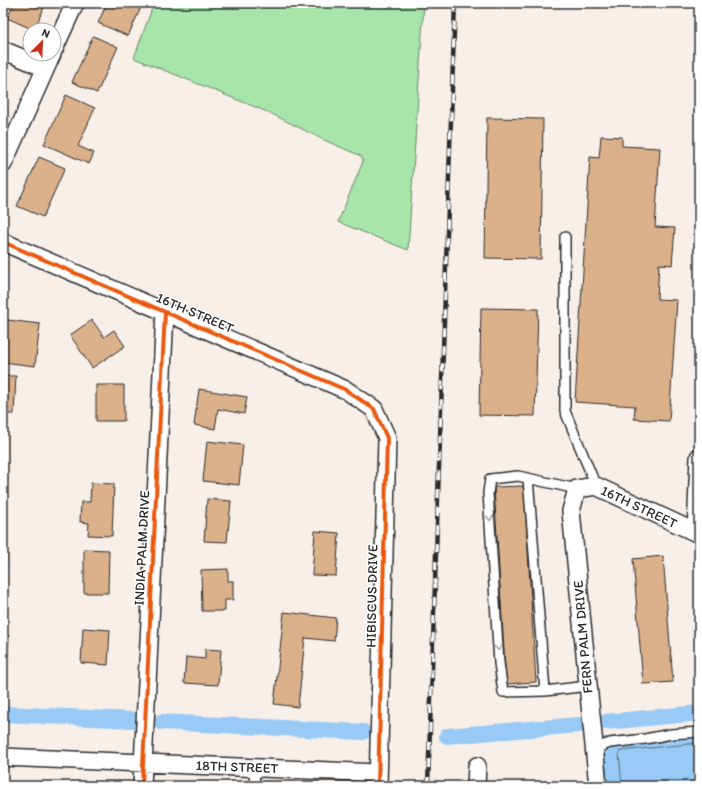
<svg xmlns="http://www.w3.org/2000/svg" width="702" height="789" font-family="Itim,sans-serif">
<rect width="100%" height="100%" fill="#f8efe8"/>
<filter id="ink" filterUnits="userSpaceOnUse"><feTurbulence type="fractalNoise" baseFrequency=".025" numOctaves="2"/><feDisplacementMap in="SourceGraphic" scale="8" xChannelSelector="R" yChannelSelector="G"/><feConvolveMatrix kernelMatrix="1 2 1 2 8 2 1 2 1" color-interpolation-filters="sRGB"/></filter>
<g filter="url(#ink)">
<!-- green -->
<path fill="#a8e5ab" stroke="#6a886b" d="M154 3H424L408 250 338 222 362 164 363 160 361 156 322 139 270 113 134 58Z"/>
<!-- water -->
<path fill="#98caf5" stroke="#6c8aa4" d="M699 728V786H607L603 738Z"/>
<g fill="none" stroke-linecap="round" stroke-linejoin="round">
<!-- shore -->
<path stroke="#576b7c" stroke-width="1" d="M622 786 619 753 620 751 699 743"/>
<!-- canal -->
<path stroke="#98caf5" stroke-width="16" d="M3 714 134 720
M161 722 363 732
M606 722 699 713
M447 736 579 725"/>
</g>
<!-- building -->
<path fill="#dab18b" stroke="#2b2b2b" d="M14 3H46L34 30 7 18Z
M107 3H143L128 36 98 23Z
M93 36 118 47 97 93 72 82Z
M66 95 95 108 78 146 94 153 89 164 44 144Z
M487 118 543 119 541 259 485 258Z
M601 136 622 137V146L660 148 655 227 675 228 672 265 659 264 657 299 677 300 669 421 634 419 635 406 575 402 590 157 599 158Z
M39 157 65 168 43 217 17 206Z
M481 308 538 309 535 416 479 415Z
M7 320 40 324 35 366 3 362V341H5Z
M92 320 104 337 114 330 125 346 92 368 70 335Z
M3 376H16L14 414H3Z
M96 385H124V421H96Z
M199 389 247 397 244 414 218 409 215 429 194 425Z
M3 435H5L3 458Z
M207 441 243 445 239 485 203 481Z
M91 483 114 484 112 536 88 535 89 523 80 522 81 502H90Z
M524 486 536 682 506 684 494 487Z
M207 499 231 501 227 542 204 541Z
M315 531 339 533 336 576 312 575Z
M84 549 109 550 108 593H84Z
M3 551 7 552 4 584H3Z
M663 556 673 682 643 684 633 559Z
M228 569V581H233V600H225V611H202L201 570Z
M284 612 336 618 334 641 305 638 298 707 274 704Z
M83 628 110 630 108 665 81 663Z
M3 636H9L7 668H3Z
M205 649 221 650 218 685 184 683 186 657 205 659Z"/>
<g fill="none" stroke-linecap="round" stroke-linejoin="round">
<defs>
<path id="lane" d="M565 237V411L596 486
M528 478 545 691 588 686
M545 691 503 692 499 663 488 493 490 479 518 476 577 489
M594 749 610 743 645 739 671 734 699 732
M254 786 255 768"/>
<path id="street" d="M54 49 75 3
M3 50 45 68
M3 164 52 54
M3 242 346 390 374 409 387 438 378 786
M696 533 699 457
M3 757 378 773
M142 786 165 312
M476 786 477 766
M598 786 571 511 577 489 596 486 699 534"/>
</defs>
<!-- lane casing -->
<use href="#lane" stroke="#2b2b2b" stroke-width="12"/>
<!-- street casing -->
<use href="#street" stroke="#2b2b2b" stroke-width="20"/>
<!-- lane -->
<use href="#lane" stroke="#fff" stroke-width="9"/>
<!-- street -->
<use href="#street" stroke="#fff" stroke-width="17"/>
<defs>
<path id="rail" d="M428 786 455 3"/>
</defs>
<!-- rail casing -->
<use href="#rail" stroke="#2b2b2b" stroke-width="4.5"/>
<!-- rail -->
<use href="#rail" stroke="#fff" stroke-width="3" stroke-dasharray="9" stroke-linecap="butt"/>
<defs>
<path id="cycleway" d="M3 242 346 390 374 409 387 438 378 786
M142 786 165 312"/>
</defs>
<!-- cycleway casing -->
<use href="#cycleway" stroke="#fff" stroke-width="6"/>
<!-- cycleway -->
<use href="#cycleway" stroke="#e8590c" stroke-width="4"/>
</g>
<!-- one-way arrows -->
<defs><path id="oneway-chevron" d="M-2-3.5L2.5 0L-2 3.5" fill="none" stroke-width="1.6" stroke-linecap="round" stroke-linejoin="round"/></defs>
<g stroke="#a0a0a0">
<use href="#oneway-chevron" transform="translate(490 518) rotate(86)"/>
<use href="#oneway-chevron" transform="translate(498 648) rotate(86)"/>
</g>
</g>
<g text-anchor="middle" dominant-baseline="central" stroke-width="3" stroke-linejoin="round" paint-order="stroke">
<!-- street labels -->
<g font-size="14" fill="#2b2b2b" stroke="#fff">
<text transform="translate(195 313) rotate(23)">16TH STREET</text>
<text transform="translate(639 507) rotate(25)">16TH STREET</text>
<text transform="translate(142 548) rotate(-87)">INDIA PALM DRIVE</text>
<text transform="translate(372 596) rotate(-89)">HIBISCUS DRIVE</text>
<text transform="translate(583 637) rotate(-95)">FERN PALM DRIVE</text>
<text transform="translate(237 767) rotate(2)">18TH STREET</text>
</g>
</g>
<!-- margin -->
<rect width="702" height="789" fill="none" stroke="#fff" stroke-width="16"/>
<rect x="8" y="8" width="686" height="773" fill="none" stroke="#2b2b2b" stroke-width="1.5" filter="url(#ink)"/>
<!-- north arrow -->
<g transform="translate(42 42) rotate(24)"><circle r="19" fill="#ffffff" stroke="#aaaaaa"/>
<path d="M0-3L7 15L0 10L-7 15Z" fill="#c8321e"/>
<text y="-6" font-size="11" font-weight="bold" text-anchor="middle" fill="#2b2b2b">N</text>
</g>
</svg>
